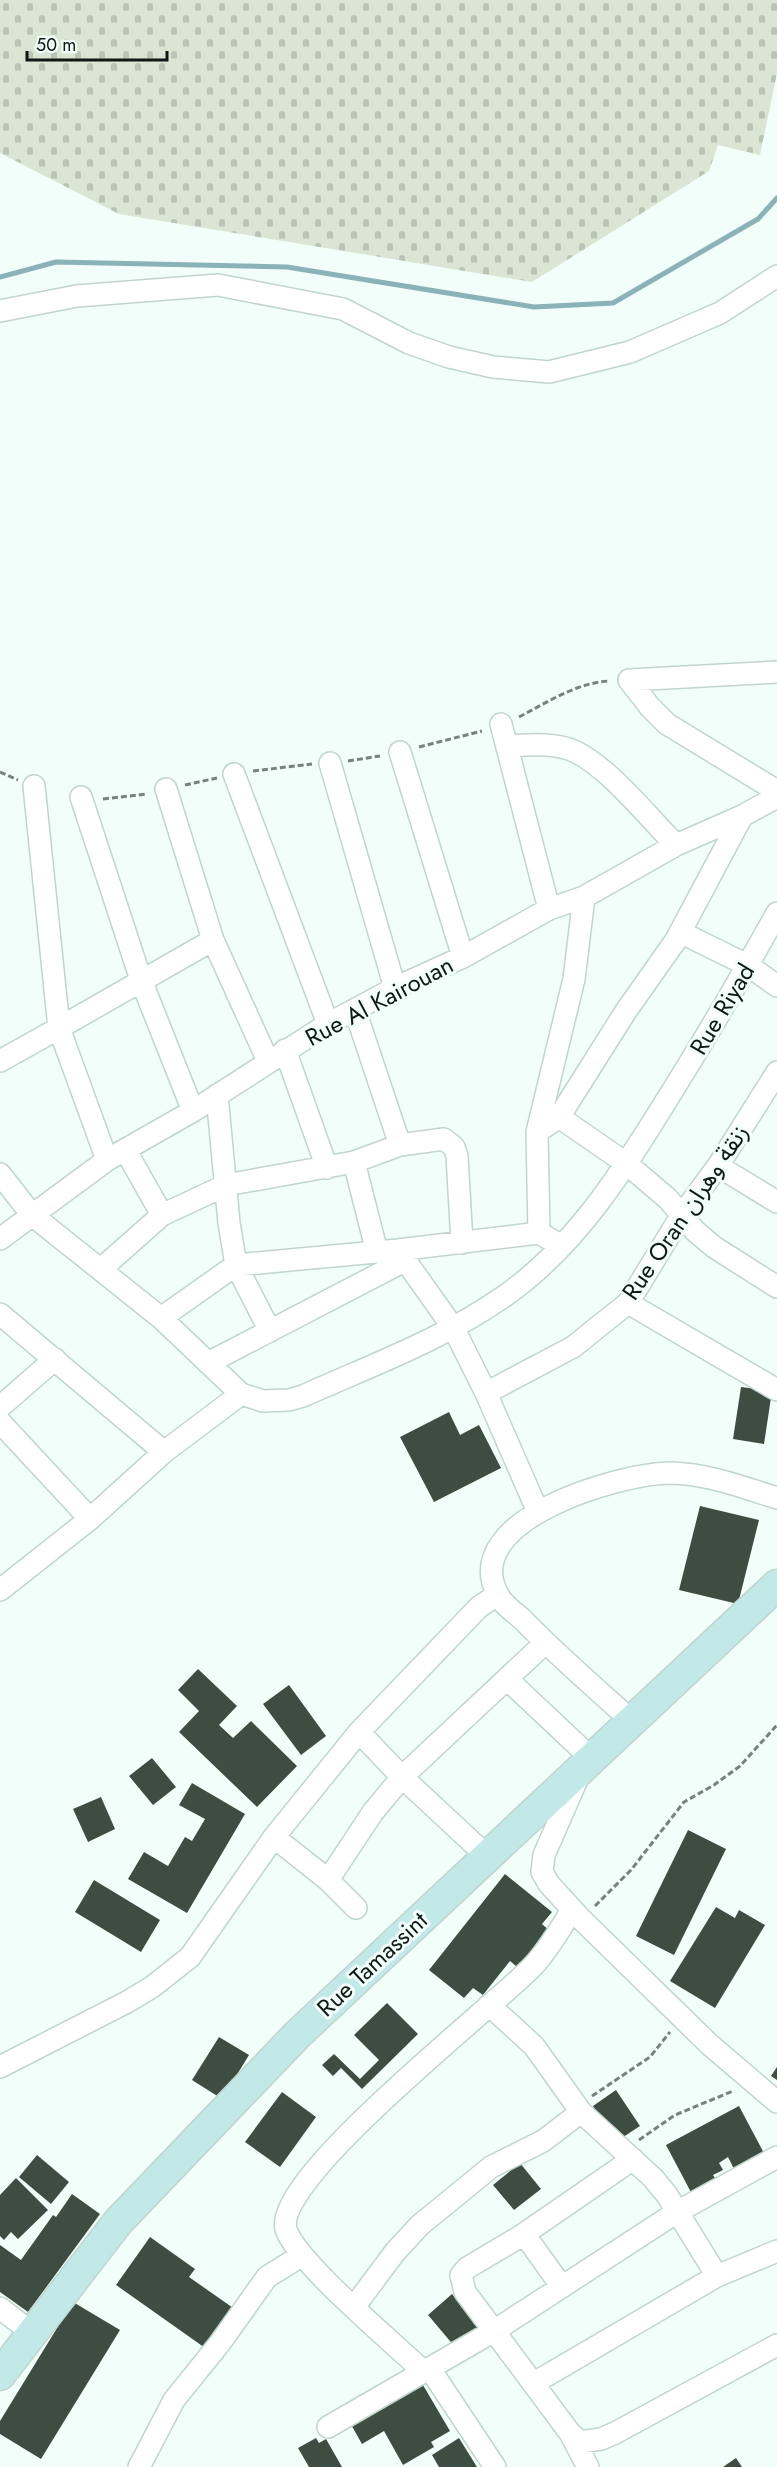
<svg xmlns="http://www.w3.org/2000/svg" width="777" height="2467" font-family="Jost,'Noto Sans Arabic',sans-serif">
<defs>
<pattern id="cemetery-stones" width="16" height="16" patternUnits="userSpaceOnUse" patternTransform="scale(1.5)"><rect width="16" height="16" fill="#dae5d3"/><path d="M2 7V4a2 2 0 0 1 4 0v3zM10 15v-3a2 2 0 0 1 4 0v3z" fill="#bac4b4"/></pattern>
</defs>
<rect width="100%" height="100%" fill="#f1fefa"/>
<!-- cemetery -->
<path fill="url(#cemetery-stones)" d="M0 0H777V73L760 155 718 145 709 171 532 282 119 214 0 153Z"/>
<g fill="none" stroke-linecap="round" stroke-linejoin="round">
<!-- stream -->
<path stroke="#8bb1b9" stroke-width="5" d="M0 277 56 262 287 267 534 307 613 303 758 219 777 198"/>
</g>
<!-- building -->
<path fill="#3e4d42" d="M741 1387 772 1391 764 1444 733 1439Z
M449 1412 460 1435 479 1425 501 1468 434 1502 400 1437Z
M700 1506 759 1520 738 1604 679 1590Z
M198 1669 237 1706 219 1725 233 1738 251 1721 297 1766 257 1807 179 1732 199 1711 178 1690Z
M289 1685 326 1736 301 1755 263 1704Z
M152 1758 176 1787 153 1805 129 1776Z
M192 1783 245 1814 187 1913 128 1879 144 1852 168 1866 185 1837 192 1841 205 1819 179 1805Z
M101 1797 115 1829 88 1842 73 1809Z
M688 1830 726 1849 674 1955 636 1936Z
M505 1874 552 1912 542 1924 552 1933 522 1971 510 1961 483 1995 473 1988 464 1998 429 1970Z
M94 1880 160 1920 141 1952 75 1912Z
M716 1907 735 1918 739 1910 765 1925 715 2008 670 1981Z
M387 2003 418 2034 362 2089 341 2068 333 2076 322 2065 334 2054 360 2079 379 2060 354 2035Z
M219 2037 249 2055 222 2099 192 2080Z
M777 2067V2080L771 2076Z
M616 2090 640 2126 617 2141 593 2106Z
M282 2092 316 2117 280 2167 245 2142Z
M739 2106 766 2157 736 2173 728 2157 719 2163 723 2170 713 2175 718 2183 693 2196 666 2145Z
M37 2155 69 2182 51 2204 19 2177Z
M520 2163 541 2189 514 2210 493 2185Z
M16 2178 48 2210 18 2239 11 2232 4 2240 0 2236V2195Z
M72 2194 100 2214 28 2312 0 2292V2245L21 2260 53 2215 56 2217Z
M150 2237 195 2269 189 2277 236 2310 208 2350 116 2285Z
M452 2294 480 2325 455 2347 428 2315Z
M73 2302 120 2330 41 2459 0 2434V2421Z
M420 2380 450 2431 431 2442 434 2447 403 2465 384 2431 362 2444 349 2421Z
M316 2438 319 2443 326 2439 342 2467H309L298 2448Z
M459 2438 477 2467H439L432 2455Z
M736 2458 742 2467H723Z"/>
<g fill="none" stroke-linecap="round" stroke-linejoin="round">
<defs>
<path id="street" d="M0 311 77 296 218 285 343 309 409 343 449 357 493 367 549 372 630 352 720 313 777 276
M629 680 650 707 667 724 777 791
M629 680 777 672
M501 724 549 909
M507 746C529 745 555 742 576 752 609 768 649 818 676 845
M400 752 463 957
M330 763 395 988
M234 774 328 1024
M34 786 59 1028 213 940
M166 789 213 940 268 1061
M81 797 141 980 193 1111
M680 932 749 966 777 986
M355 1010 400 1145
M285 1050 327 1168
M0 1061 59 1028 107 1160
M217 1095 229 1223 236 1265 270 1331
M559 1117 627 1164 668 1199 695 1231 714 1247 777 1287
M537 1132 559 1117 626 1011 676 940 742 816
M126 1151 162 1215
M354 1162 377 1252
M718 1166 777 1202
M0 1174 32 1215 161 1318 241 1394 263 1401 289 1400 303 1396C372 1365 444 1339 506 1295 580 1243 629 1161 676 1085 711 1029 744 972 777 913
M539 1233 537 1132 574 979 584 897
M0 1239 107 1160 193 1111 328 1024 395 988 463 957 549 909 584 897 676 845 742 816 777 797
M398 1250 454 1329 486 1393 538 1512
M101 1269 162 1215 226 1185 354 1162 400 1145 444 1139 454 1147 457 1156 462 1243
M628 1303 777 1390
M0 1314 164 1452
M161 1318 236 1265 398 1250 539 1233 562 1246
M208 1363 406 1260
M486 1393 573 1347 628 1303 681 1216 718 1166 777 1072
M0 1407 55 1359
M0 1422 90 1519
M0 1590 90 1519 164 1452 241 1394
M507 1679 592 1759
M632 1721C595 1688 557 1655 522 1619 514 1612 501 1603 497 1593 460 1519 621 1473 671 1473 708 1474 742 1487 777 1498
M359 1732 402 1777 489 1858
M579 1775 544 1855 542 1872 549 1884 581 1919 709 2044 777 2102
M274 1837 328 1880 356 1908
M328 1880 373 1812 402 1777 545 1643
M489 2005 534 2046 581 2112 653 2178 667 2195 717 2276
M0 2067 127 2002 152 1987 190 1957 274 1837 359 1732 479 1607 497 1595
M633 2159 521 2236 467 2268 461 2275 465 2292 570 2433 580 2442 601 2439 615 2433 777 2345
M524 2234 562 2287
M354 2307 395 2252 420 2225 491 2167 543 2141 581 2112
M0 2308 31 2332
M430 2369 495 2467
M424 2372C396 2345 295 2261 286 2229 273 2178 494 2007 533 1966 549 1949 560 1929 572 1910
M534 2383 717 2276 777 2251
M328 2427 494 2331 677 2212 777 2157
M570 2433 588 2467
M139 2467 174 2400 220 2343 267 2277 301 2256"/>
<path id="secondary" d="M0 2375 118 2222 297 2035 777 1585"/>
</defs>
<!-- street casing -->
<use href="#street" stroke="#c0d5ce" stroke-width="24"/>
<!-- secondary casing -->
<use href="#secondary" stroke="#c0d5ce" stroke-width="33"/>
<!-- path -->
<path stroke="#77817e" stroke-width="3" stroke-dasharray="6 3" stroke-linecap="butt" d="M519 717C548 702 576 683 609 681
M419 747 482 731
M348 761 380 756
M253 771 312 764
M0 772 18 780
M185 785 217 778
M103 799 147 794
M595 1906 631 1870 684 1802 714 1785 740 1766 777 1725
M592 2096 650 2057 670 2032
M639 2140 675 2115 733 2091"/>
<!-- street -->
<use href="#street" stroke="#fff" stroke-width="21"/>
<!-- secondary -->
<use href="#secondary" stroke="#c3e8e8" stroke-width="30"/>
</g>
<g text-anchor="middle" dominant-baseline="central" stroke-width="6" stroke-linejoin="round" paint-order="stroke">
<!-- street labels -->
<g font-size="24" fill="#101815" stroke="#f1fefa">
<text transform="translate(379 1001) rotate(-28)">Rue Al Kairouan</text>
<text transform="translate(722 1009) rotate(-59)">Rue Riyad</text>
<text transform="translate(685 1212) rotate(-56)">Rue Oran زنقة وهران</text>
<text transform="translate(372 1964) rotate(-43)">Rue Tamassint</text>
</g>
</g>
<!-- scale -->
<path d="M27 51v9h140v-9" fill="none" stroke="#101815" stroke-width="3"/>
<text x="36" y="51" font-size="18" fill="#101815" stroke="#f1fefa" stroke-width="4.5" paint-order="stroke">50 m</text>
</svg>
